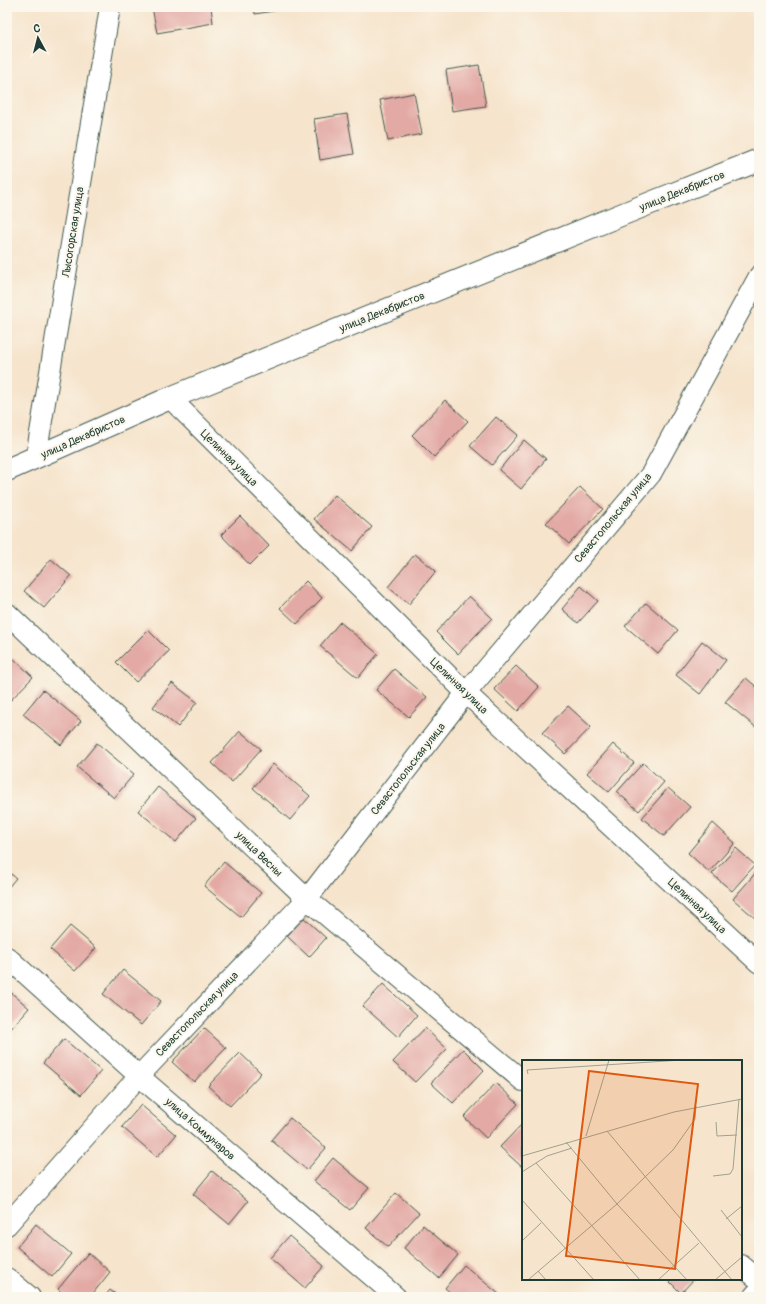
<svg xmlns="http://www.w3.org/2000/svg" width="766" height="1304" font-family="Pangolin,sans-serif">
<rect width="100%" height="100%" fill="#fbf7ec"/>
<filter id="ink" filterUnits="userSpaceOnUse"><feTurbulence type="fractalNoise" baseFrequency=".025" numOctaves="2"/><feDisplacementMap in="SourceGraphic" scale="8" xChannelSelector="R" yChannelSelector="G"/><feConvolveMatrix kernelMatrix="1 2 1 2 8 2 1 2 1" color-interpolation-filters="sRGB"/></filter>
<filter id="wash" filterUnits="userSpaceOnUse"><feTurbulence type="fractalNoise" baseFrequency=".012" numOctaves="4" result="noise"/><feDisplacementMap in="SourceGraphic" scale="16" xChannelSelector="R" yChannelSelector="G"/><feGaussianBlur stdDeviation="0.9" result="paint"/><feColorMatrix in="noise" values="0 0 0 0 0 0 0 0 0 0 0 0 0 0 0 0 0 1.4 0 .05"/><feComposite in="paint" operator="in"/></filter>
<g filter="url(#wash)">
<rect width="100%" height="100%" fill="#f6e4cc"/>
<g id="blocks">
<!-- building -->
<path fill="#e3a9a4" d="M152 7H211L213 23 157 33Z
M254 7H292V8L255 14Z
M479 65 486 106 452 111 446 70Z
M414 93 422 134 388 141 380 100Z
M347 114 354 154 320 160 314 119Z
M445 400 468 421 434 457 412 435Z
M496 417 518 435 492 465 470 446Z
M524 440 546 459 521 489 499 470Z
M580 487 603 509 569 544 546 523Z
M335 495 372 527 352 551 314 519Z
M240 516 269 546 250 565 221 535Z
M415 554 436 571 409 604 388 587Z
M51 559 71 576 44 608 24 591Z
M306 581 322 598 297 624 280 608Z
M581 586 598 601 578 623 562 609Z
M469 596 492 618 458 654 436 632Z
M646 603 678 630 658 654 625 626Z
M340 622 378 654 358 678 320 646Z
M148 630 169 651 136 682 116 662Z
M702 641 726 660 700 694 676 675Z
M13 658 33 677 7 704V665Z
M516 666 539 687 518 711 494 689Z
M394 669 427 697 409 717 376 690Z
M746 678 759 689V727L758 729 725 702Z
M172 683 197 702 178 727 153 707Z
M43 690 81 721 61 745 23 714Z
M568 706 591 727 565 754 542 733Z
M240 731 261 749 232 782 212 763Z
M97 743 134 774 114 798 77 767Z
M613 744 634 763 609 792 587 773Z
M643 763 664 782 639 811 617 792Z
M273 764 310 796 290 820 253 788Z
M158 787 196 818 176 842 138 811Z
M668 788 690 807 664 836 642 818Z
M713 823 735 843 709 872 688 853Z
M736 848 755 865 732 891 712 874Z
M224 862 261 893 241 917 204 886Z
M759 869V913L755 918 733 899Z
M7 871 16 878 7 889Z
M304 918 326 938 309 957 287 936Z
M70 926 96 948 75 971 50 949Z
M123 970 161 1001 141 1025 103 994Z
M383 984 417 1015 398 1037 363 1006Z
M7 989 29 1008 9 1031 7 1030Z
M204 1028 226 1048 194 1082 172 1062Z
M425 1028 447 1049 415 1082 393 1062Z
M64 1039 101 1071 81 1095 43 1063Z
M463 1049 484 1070 453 1103 431 1083Z
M240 1053 261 1073 230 1106 208 1086Z
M496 1083 518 1104 486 1138 464 1117Z
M141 1105 176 1135 157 1157 122 1127Z
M290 1118 326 1148 307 1170 271 1140Z
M523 1123V1166L522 1167 500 1147Z
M333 1158 369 1188 350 1210 314 1181Z
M212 1171 248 1201 229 1224 193 1194Z
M396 1193 419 1213 388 1247 366 1228Z
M36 1224 71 1254 52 1277 17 1247Z
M423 1225 458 1255 439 1278 404 1248Z
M289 1236 324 1266 305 1288 270 1258Z
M88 1253 110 1272 90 1297H67L58 1289Z
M464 1265 500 1295 498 1297H456L445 1288Z
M667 1279H694L681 1293Z
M110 1290 119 1297H104Z"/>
</g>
</g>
<g filter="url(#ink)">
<use href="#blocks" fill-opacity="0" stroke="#3f564b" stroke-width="1"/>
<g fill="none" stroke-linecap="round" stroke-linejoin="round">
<defs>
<path id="street" d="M170 398 466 693 759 963
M36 457 110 7
M7 613 307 899 523 1081
M7 957 139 1076 396 1297
M7 1225 139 1076 307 899 466 693 651 474 759 276
M741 1265 759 1280
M7 1278 30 1297
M753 1297 759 1290"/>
<path id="primary" d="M7 470 170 398 628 212 759 160"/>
</defs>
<!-- street casing -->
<use href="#street" stroke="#3f564b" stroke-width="22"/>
<!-- primary casing -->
<use href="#primary" stroke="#3f564b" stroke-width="24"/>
<!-- street -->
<use href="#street" stroke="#fff" stroke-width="20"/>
<!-- primary -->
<use href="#primary" stroke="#fff" stroke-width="22"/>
</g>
</g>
<g text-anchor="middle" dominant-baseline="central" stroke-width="4" stroke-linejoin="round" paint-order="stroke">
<!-- street labels -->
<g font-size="11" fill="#1f3d34" stroke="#fbf7ec">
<text transform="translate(682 191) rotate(-22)">улица Декабристов</text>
<text transform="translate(73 232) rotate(-81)">Лысогорская улица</text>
<text transform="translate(382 312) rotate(-22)">улица Декабристов</text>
<text transform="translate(83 437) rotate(-24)">улица Декабристов</text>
<text transform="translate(229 458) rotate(45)">Целинная улица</text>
<text transform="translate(613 518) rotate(-50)">Севастопольская улица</text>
<text transform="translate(459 686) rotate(44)">Целинная улица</text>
<text transform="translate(408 769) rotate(-52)">Севастопольская улица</text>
<text transform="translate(259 854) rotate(44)">улица Весны</text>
<text transform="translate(697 906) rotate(43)">Целинная улица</text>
<text transform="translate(197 1014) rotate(-46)">Севастопольская улица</text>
<text transform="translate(200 1129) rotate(41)">улица Коммунаров</text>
</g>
</g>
<!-- overview -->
<g transform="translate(522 1060)">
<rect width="220" height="220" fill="#f6e4cc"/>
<path fill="none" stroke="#a0a18f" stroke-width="1" d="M6 14 5 10 160 0M194 62 195 76 215 75M85 71 210 220M64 76 87 0M44 82 95 144 165 220M50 88 25 96 14 103 118 220M0 96 152 52 220 39M0 112 14 103M191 116 208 114 211 109 217 39M0 140 72 220M199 150 220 177M204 159 220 146M0 181 19 163M16 211 24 220M6 220 95 144 151 90 173 59 174 46M136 220 177 183M193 220 220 197"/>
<path fill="#de580e" fill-opacity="0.15" stroke="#de580e" stroke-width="2" d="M67 11 176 24 153 209 44 196Z"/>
<rect width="220" height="220" fill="none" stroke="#1f3d34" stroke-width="2"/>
</g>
<!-- margin -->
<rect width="766" height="1304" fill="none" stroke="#fbf7ec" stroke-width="24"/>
<!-- north arrow -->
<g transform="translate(38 38) rotate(353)" stroke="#fbf7ec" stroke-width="3" paint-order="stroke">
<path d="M0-3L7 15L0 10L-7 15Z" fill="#1f3d34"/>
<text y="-6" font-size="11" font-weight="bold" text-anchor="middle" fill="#1f3d34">С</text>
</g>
</svg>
